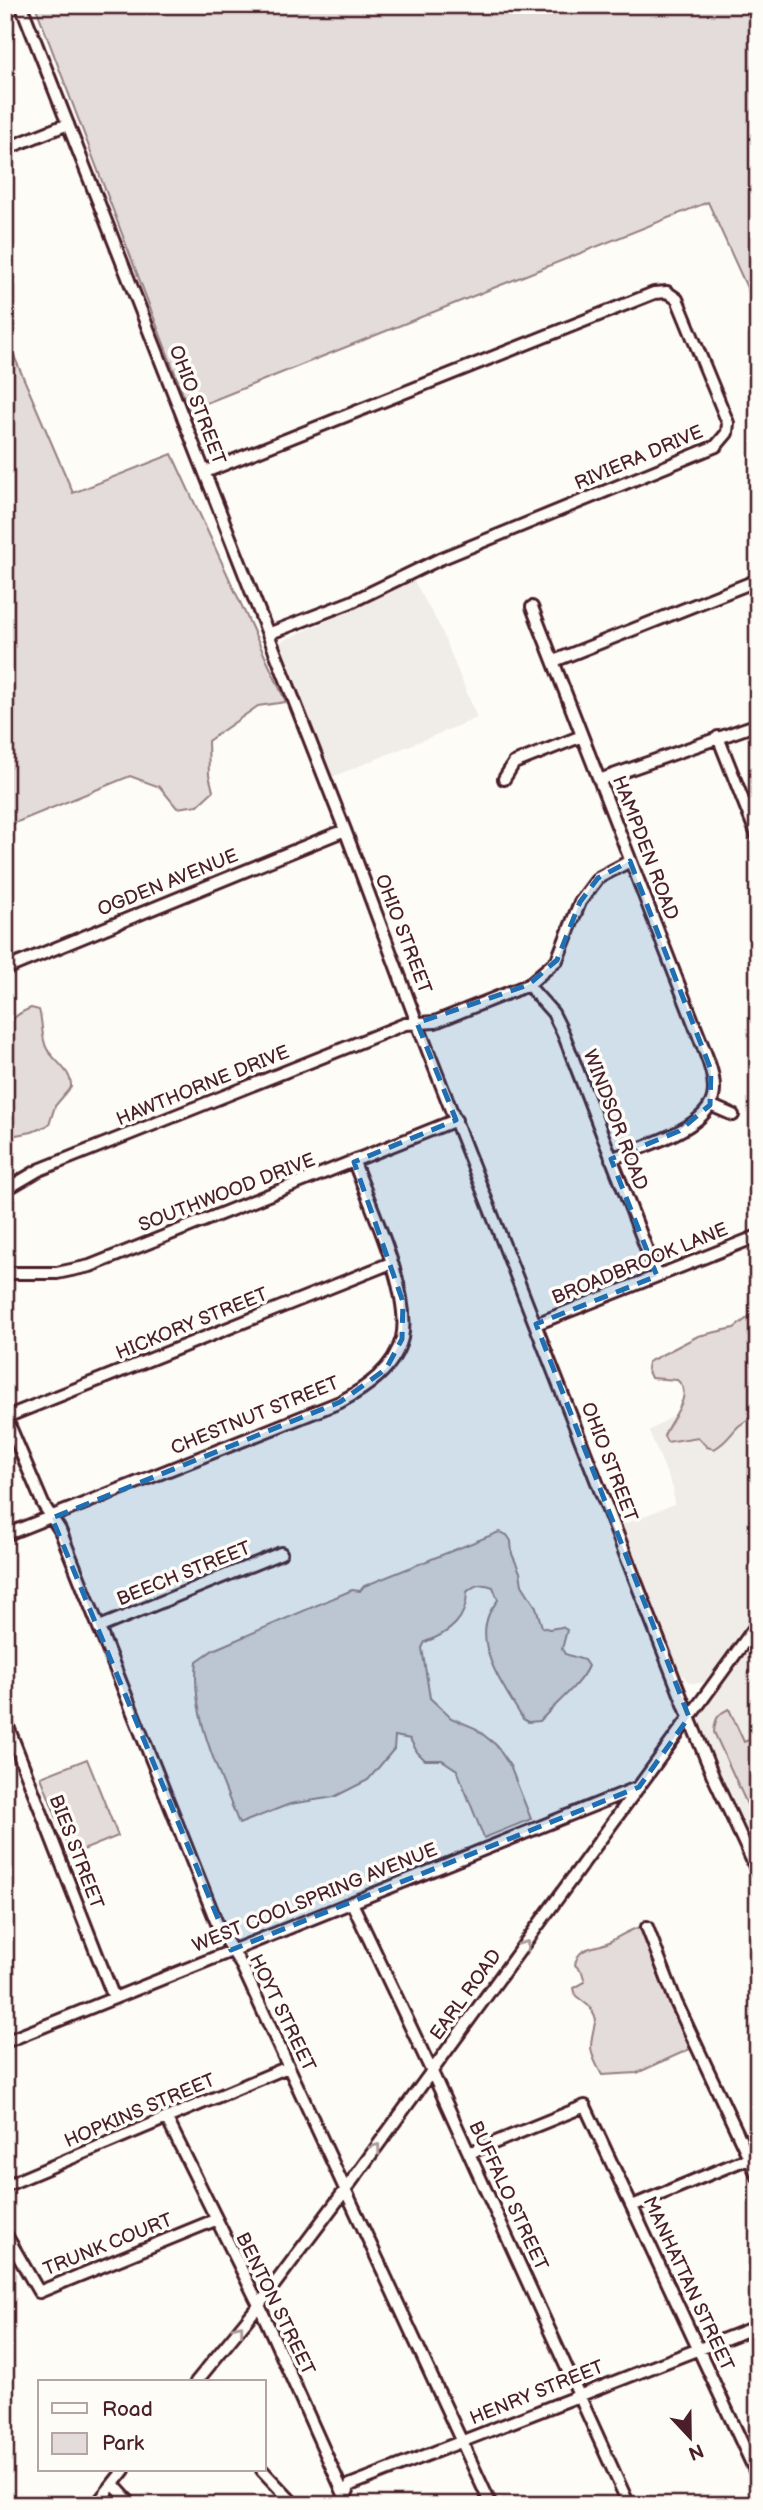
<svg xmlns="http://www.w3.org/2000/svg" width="763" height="2510" font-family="'Balsamiq Sans',sans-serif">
<rect width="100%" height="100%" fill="#fdfcf7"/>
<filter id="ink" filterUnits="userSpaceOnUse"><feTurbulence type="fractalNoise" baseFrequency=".0143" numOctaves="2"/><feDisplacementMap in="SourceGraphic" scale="14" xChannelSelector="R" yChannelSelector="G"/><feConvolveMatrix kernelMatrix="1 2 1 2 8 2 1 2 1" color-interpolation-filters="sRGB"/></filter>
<g filter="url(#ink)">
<!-- built -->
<path fill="#f0ece8" d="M414 581 440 627 477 718 332 777 280 642Z
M745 1371 758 1401V1618L711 1679 701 1683H690L681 1674 620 1526 674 1504 673 1488 649 1431Z
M758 1637V1853L715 1759 700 1722V1714Z"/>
<!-- green -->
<path fill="#e3dcda" stroke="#967e82" stroke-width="2" d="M35 5H758V312L708 202 189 410Z
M5 335 73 493 172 454 286 702 258 706 208 741 209 775 213 791 198 805 177 808 160 787 130 776 5 827Z
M31 1008 39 1010C43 1022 41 1039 47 1049 55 1062 72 1071 71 1087L55 1106 49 1125 32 1132 5 1137V1067L9 1062C4 1052 7 1048 7 1038 9 1020 14 1015 31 1008Z
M758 1310V1420L753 1418C732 1425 733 1439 714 1449L707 1447 698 1437 667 1442 664 1436C669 1420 696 1395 677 1380L651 1378 647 1369 648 1362 698 1336 734 1328Z
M499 1532 507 1535 511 1541 512 1554 520 1572 522 1585 536 1607 542 1627 549 1629 562 1627 567 1630 562 1649 565 1654 584 1660 588 1666C580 1685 555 1704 540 1721L528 1722 523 1719C506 1690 474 1649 489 1614 491 1609 495 1604 498 1600L493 1587C482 1583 475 1584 467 1592 467 1619 450 1633 425 1642L422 1648 430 1698 451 1718 475 1728 496 1745 510 1766 531 1819 484 1838 457 1770 442 1760H425L417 1752 410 1739 395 1736 394 1749 368 1780 334 1797 290 1804 239 1824C220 1773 190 1716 197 1661L213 1650 352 1590 360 1591 364 1586Z
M729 1709 744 1742 758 1736V1823L756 1824 714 1732C715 1720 717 1714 729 1709Z
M87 1759 118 1836 71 1855 41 1777Z
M640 1927 690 2049 637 2073 602 2075C588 2051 589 2046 596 2019L590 2007 576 1996 574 1988 585 1982 582 1972 575 1965C578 1945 596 1949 609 1942 620 1936 627 1931 640 1927Z"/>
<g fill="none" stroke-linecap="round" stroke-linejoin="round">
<defs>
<path id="minor" d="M21 5 345 830 417 1023 689 1717 713 1776 758 1873
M5 149 68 124
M205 472 654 293 667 292 677 299 728 423 727 433 716 446 440 559 351 602 268 634
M532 607 705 1052C711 1067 719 1090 710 1105 696 1132 638 1148 611 1159
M554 661 758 580
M718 737 758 838
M504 779 514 763 582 736
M599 780 758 724
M5 969 345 830
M528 985 553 1013 563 1033 657 1276
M710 1105 733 1115
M5 1190 39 1170 405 1024 435 1022 528 985 557 960 580 902 598 878 630 861
M5 1273H57L90 1266 456 1120
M536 1324 758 1236
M5 1415 43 1504 60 1530 220 1931 242 1966 491 2505
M6 1417 391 1263
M5 1535 340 1402C366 1388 394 1369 402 1338 412 1293 370 1206 354 1162
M100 1627 281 1553
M5 1719 114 1998
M352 1903 432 2072 629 2505
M647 1927 676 2002 758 2177
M5 2042 639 1787
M167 2119 259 2305 346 2499
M469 2153 585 2106 758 2477
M5 2186 288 2067
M632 2206 739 2162 758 2157
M5 2233 39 2292 215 2220
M196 2382 259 2305 346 2189 758 1623
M262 2470 295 2505
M113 2484 132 2505
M96 2505 124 2470
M342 2505 350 2485 758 2326"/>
</defs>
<!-- minor casing -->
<use href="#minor" stroke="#4a1f2b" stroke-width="16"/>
<!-- minor -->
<use href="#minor" stroke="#fdfcf7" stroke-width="10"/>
</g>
<!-- one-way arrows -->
<defs><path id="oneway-chevron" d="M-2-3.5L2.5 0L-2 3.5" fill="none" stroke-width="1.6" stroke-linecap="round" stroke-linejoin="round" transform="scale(1.75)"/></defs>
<g stroke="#ac999b">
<use href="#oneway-chevron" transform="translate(525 1945) rotate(-54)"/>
<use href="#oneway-chevron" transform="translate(376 2148) rotate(-54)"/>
<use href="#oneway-chevron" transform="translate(239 2329) rotate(-51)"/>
</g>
</g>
<!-- marked area -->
<path fill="#1f6fb2" fill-opacity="0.2" stroke="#1f6fb2" stroke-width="5" stroke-dasharray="14 9" stroke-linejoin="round" d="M630 861 711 1070 710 1105 679 1131 611 1159 657 1276 536 1324 689 1717 639 1787 231 1950 52 1518 340 1402 386 1369 402 1339 403 1302 354 1162 456 1120 417 1023 528 985 557 960 580 902 598 878Z"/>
<g text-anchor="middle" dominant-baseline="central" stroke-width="7" stroke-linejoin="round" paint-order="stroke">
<!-- street labels -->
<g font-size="19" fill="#4a1f2b" stroke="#fdfcf7">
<text transform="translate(197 405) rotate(69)">OHIO STREET</text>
<text transform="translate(639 458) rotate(-23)">RIVIERA DRIVE</text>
<text transform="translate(645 848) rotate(69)">HAMPDEN ROAD</text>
<text transform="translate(168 883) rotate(-22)">OGDEN AVENUE</text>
<text transform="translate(403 934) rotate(69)">OHIO STREET</text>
<text transform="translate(203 1086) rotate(-22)">HAWTHORNE DRIVE</text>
<text transform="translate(615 1120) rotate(69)">WINDSOR ROAD</text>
<text transform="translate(227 1193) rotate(-21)">SOUTHWOOD DRIVE</text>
<text transform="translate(640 1264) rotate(-22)">BROADBROOK LANE</text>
<text transform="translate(192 1324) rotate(-22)">HICKORY STREET</text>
<text transform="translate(255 1416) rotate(-22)">CHESTNUT STREET</text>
<text transform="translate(609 1462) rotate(69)">OHIO STREET</text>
<text transform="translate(184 1574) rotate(-22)">BEECH STREET</text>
<text transform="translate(76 1852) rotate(69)">BIES STREET</text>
<text transform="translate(315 1898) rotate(-22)">WEST COOLSPRING AVENUE</text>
<text transform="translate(466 1995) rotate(-54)">EARL ROAD</text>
<text transform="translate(282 2013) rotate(64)">HOYT STREET</text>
<text transform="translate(140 2111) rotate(-23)">HOPKINS STREET</text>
<text transform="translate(508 2196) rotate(65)">BUFFALO STREET</text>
<text transform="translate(108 2245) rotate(-22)">TRUNK COURT</text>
<text transform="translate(688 2284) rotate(65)">MANHATTAN STREET</text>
<text transform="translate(275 2304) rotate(64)">BENTON STREET</text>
<text transform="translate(537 2393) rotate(-22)">HENRY STREET</text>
</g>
</g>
<!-- margin -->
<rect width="763" height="2510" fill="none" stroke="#fdfcf7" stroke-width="28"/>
<rect x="14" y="14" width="735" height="2482" fill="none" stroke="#4a1f2b" stroke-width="2.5" filter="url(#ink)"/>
<!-- legend -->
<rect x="38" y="2380" width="228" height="91" fill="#fdfcf7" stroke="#b5a4a5" stroke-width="2"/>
<rect x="52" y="2403" width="35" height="10" fill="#fdfcf7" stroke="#b5a4a5" stroke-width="2"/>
<text x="102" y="2416" font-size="21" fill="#4a1f2b">Road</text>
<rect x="52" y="2433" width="35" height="21" fill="#e3dcda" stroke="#b5a4a5" stroke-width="2"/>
<text x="102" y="2450" font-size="21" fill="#4a1f2b">Park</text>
<!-- north arrow -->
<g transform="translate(690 2437) rotate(158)" stroke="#fdfcf7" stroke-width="5" paint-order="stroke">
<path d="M0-5L12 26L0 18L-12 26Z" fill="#4a1f2b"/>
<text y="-10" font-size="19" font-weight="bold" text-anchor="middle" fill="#4a1f2b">N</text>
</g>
</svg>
